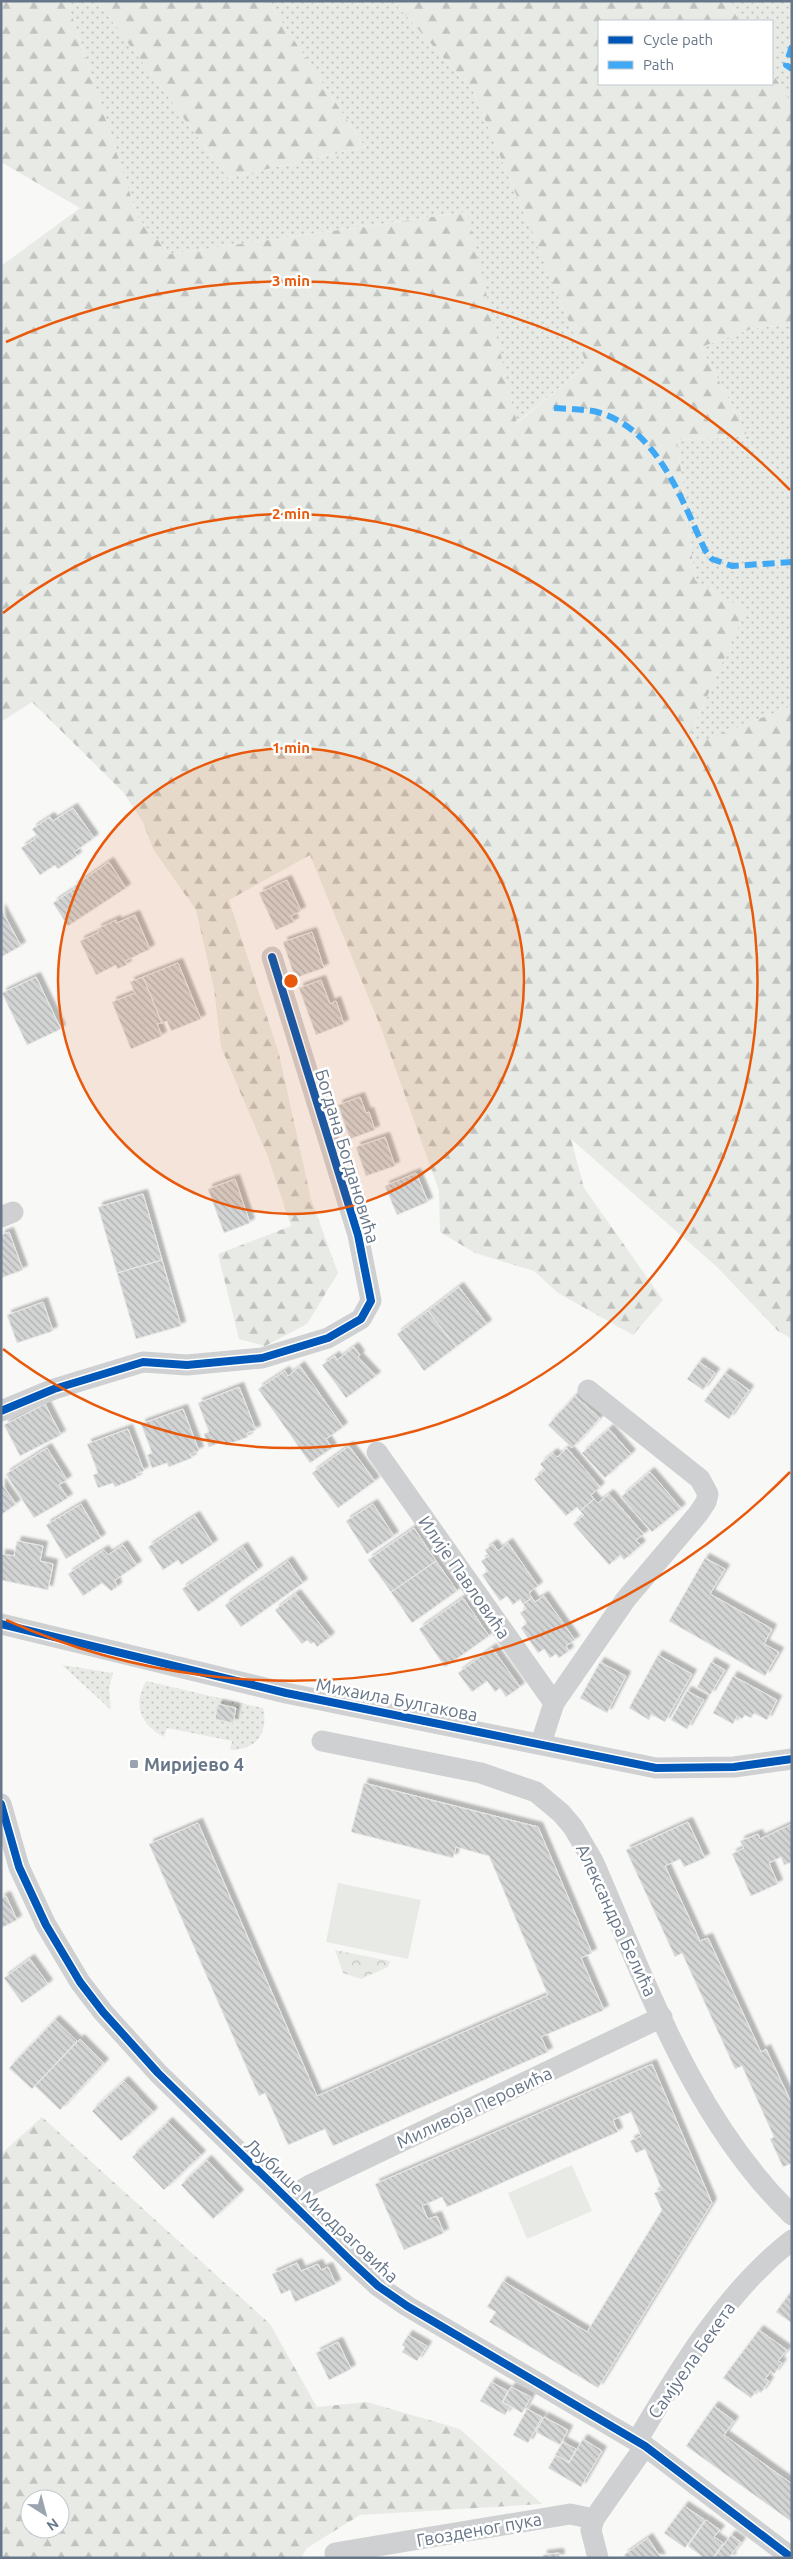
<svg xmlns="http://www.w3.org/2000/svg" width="793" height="2559" font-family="Ubuntu,sans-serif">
<defs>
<pattern id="grass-dots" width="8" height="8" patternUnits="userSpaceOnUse" patternTransform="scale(1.25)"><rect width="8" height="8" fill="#e8ebe5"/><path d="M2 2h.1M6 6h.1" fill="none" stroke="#c0c3bf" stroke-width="1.8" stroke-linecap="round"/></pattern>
<pattern id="forest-firs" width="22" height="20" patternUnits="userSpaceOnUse" patternTransform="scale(1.25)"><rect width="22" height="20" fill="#e8ebe5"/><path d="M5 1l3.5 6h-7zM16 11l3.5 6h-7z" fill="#c0c3bf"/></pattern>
<pattern id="park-crowns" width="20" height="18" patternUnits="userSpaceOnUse" patternTransform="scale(1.25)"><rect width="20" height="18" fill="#e8ebe5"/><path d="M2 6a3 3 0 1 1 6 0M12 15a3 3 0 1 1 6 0" fill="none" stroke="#c0c3bf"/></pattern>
<pattern id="building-back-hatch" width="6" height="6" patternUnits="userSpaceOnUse" patternTransform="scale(1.25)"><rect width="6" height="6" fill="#d3d4d4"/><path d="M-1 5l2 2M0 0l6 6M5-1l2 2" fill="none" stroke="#afb1b2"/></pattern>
<filter id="shadow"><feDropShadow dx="4.5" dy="-4.5" stdDeviation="1" flood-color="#0004"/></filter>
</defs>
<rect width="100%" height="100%" fill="#f8f8f7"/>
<!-- grass -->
<path fill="url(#grass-dots)" d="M67 1H97L228 178 365 147 268 1H393L473 91 587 365 516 423 466 212 170 254 138 218Z
M728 1H792V105L772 72V21H740Z
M792 325V706L684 749 745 610 695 580 677 440 748 436 701 347 754 328Z
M62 1665 113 1673 109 1689 111 1710Z
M146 1681 263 1708C269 1733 256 1750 230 1750L232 1741 167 1728 164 1737C141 1725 132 1706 146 1681Z"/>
<!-- forest -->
<path fill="url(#forest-firs)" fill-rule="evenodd" d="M1 1H67L138 218 170 254 467 212 517 423 587 365 473 91 393 1H728L740 21H599V84H772V72L792 105V325L754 328 701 347 748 436 677 440 695 580 746 610 684 748 792 706V1339L778 1331 716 1266 571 1139 584 1188 663 1300 633 1335 558 1293 534 1271 475 1253 440 1232 439 1191 381 1028 310 855 229 900 279 1054 311 1199 338 1273 307 1324 265 1346 239 1339 218 1254 291 1226 268 1157 221 1047 214 989 196 910 153 849 143 822 123 792 32 702 1 722V266L80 208 1 162Z
M97 1H268L365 147 228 178Z
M42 2117 270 2324 317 2407 367 2402 460 2429 542 2504 360 2515 307 2548 301 2558H1V2154ZM30 2499H60V2529H30Z"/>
<!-- park -->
<path fill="url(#park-crowns)" d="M335 1950 390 1961 388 1967 361 1979 343 1973Z"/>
<!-- pitch -->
<path fill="#e8ebe5" d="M338 1883 421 1900 408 1959 326 1942Z
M572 2165 592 2211 527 2239 508 2193Z"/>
<!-- building -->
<path fill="url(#building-back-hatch)" stroke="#e8e8e6" filter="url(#shadow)" d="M73 808 94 838 74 852 77 856 58 869 55 865 40 875 21 848 38 837 32 829 50 817 53 821Z
M109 862 126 888 68 926 53 903 74 889 73 887Z
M287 880 301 911 291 916 294 922 276 930 259 893Z
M1 909 21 946 1 957Z
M135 915 150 949 125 961 127 965 117 969 116 965 96 975 80 941 99 932 97 929 116 920 117 923Z
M312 932 324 968 295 978 283 942Z
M178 963 201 1019 171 1031 167 1021 162 1023 143 977Z
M36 977 61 1029 27 1045 2 993Z
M143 977 162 1023 157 1024 162 1036 131 1049 112 1002 135 993 130 982Z
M321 980 330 1004 336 1001 344 1024 316 1035 299 988Z
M360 1097 366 1113 369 1112 375 1130 350 1139 338 1105Z
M385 1137 395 1166 366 1176 356 1147Z
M416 1173 428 1202 397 1215 385 1186Z
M235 1179 250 1223 224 1233 208 1189Z
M143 1194 162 1260 117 1273 98 1207Z
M9 1232 23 1270 1 1278V1235Z
M162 1260 181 1326 136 1339 117 1273Z
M459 1287 487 1324 456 1347 428 1311Z
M43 1302 53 1331 17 1343 7 1315Z
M428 1311 456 1347 424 1371 397 1334Z
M354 1347 360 1355 358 1357 376 1376 346 1398 322 1365 335 1356 337 1360Z
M699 1362 715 1373 703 1390 687 1379Z
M300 1366 343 1427 326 1439 332 1448 310 1463 258 1389 285 1371 288 1376Z
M725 1373 749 1390 729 1419 704 1401Z
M239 1387 256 1430 247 1433 248 1437 226 1445 224 1441 209 1447 204 1434 209 1432 198 1403Z
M575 1396 600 1418 572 1448 548 1425Z
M45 1404 61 1435 20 1456 4 1425Z
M183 1409 199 1451 190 1454 192 1458 169 1467 167 1463 152 1468 147 1455 152 1453 141 1424Z
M128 1429 144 1471 136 1474 137 1478 115 1487 113 1483 98 1488 93 1475 98 1473 87 1444Z
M609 1429 631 1454 605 1478 582 1453Z
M349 1446 375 1481 338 1508 312 1473Z
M47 1448 67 1480 59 1485 68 1498 34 1518 6 1474Z
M567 1448 600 1487 591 1495 594 1499 580 1511 577 1507 566 1516 534 1479 545 1470 540 1464 553 1453 557 1457Z
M650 1472 681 1508 652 1532 621 1497Z
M1 1483 16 1504 1 1515Z
M609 1494 644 1534 636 1540 641 1545 624 1560 620 1555 609 1565 573 1524 584 1515 580 1511 594 1499 598 1503Z
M81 1504 101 1538 66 1559 46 1525Z
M373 1504 394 1536 367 1554 346 1521Z
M195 1516 213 1544 181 1565 178 1560 163 1570 148 1547Z
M414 1528 436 1561 391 1592 368 1560Z
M17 1541 43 1546 40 1561 53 1564 48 1590 1 1580V1554L14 1556Z
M508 1543 538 1586 529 1593 532 1598 523 1604 520 1599 513 1605 507 1596 500 1601 482 1575 488 1571 481 1561 489 1556 485 1550 493 1544 498 1551Z
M123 1545 137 1565 115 1580 117 1587 111 1591 102 1583 83 1596 68 1574 104 1550 108 1555Z
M243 1547 258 1570 198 1612 182 1589Z
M705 1558 725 1569 710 1594 772 1629 764 1644 779 1652 765 1676 669 1621Z
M288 1561 303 1583 241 1627 225 1605Z
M436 1561 457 1591 412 1623 391 1592Z
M296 1594 330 1637 317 1647 314 1642 311 1644 307 1640 302 1644 275 1610Z
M544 1596 575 1640 566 1646 569 1651 559 1658 556 1654 550 1658 544 1649 538 1653 521 1628 527 1623 520 1613 527 1608 523 1604 532 1598 535 1602Z
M463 1598 489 1636 445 1667 419 1629Z
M492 1648 520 1687 506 1697 500 1688 495 1692 487 1681 472 1692 458 1673Z
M658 1655 692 1674 665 1722 651 1714 649 1720 629 1708Z
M600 1662 626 1676 607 1713 580 1698Z
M711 1662 725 1670 710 1695 697 1687Z
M733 1676 777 1700 767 1720 754 1713 751 1718 745 1715 742 1719 737 1716 733 1724 713 1713Z
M687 1691 704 1700 687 1729 671 1720Z
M218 1704 236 1708 233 1723 215 1719Z
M364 1783 538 1827 592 1953 581 1958 604 2010 541 2037 548 2052 333 2146 325 2129 288 2145 265 2093 259 2096 149 1844 198 1823 317 2096 548 1995 489 1856 456 1847 453 1858 351 1832Z
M688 1822 705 1858 684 1867 680 1859 665 1866 700 1941 708 1938 761 2052 766 2049 792 2104V2163L783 2167 770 2139 774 2137 742 2066 735 2069 682 1953 675 1957 626 1850Z
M792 1824V1862L784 1865 781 1857 769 1863 778 1884 751 1896 732 1854 744 1848 740 1841 758 1834 760 1839Z
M6 1896 17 1920 1 1928V1898Z
M30 1959 48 1984 22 2003 4 1978Z
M55 2020 77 2041 32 2089 9 2068Z
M80 2039 104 2063 60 2110 35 2086Z
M652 2064 712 2203 598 2388 489 2322 496 2312 487 2307 503 2281 587 2332 662 2210 654 2193 662 2190 645 2149 636 2153 630 2141 641 2136 631 2112 613 2120 618 2132 447 2207 442 2197 422 2206 428 2219 437 2216 444 2233 404 2250 375 2184Z
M124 2081 153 2112 121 2141 92 2111Z
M168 2122 201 2155 164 2190 132 2157Z
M207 2160 239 2194 213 2219 181 2185Z
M297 2263 301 2271 318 2264 321 2270 328 2267 336 2284 295 2302 290 2290 281 2294 272 2274Z
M792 2290V2323L776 2312Z
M759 2330 787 2350 778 2361 782 2363 774 2374 771 2371 765 2379 769 2381 761 2393 757 2390 751 2398 723 2378Z
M408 2335 427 2346 417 2361 402 2352 405 2347 402 2345Z
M338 2342 351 2369 329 2380 316 2353Z
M491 2382 508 2391 502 2402 510 2407 505 2415 480 2401Z
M511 2387 531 2397 522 2413 503 2402Z
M714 2406 734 2421 724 2435 792 2484V2522L686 2446Z
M527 2409 542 2417 528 2443 513 2435Z
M544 2417 568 2430 560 2445 536 2432Z
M583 2439 602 2451 581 2487 548 2468 556 2455 569 2463Z
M563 2442 576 2449 569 2462 555 2455Z
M684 2506 705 2520 685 2548 664 2533Z
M706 2520 720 2530 714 2537 723 2543 713 2558H704L688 2546Z
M731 2535 741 2542 730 2556 732 2558H714Z
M648 2538 661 2558H626L624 2555Z
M559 2553 560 2558H543V2555Z"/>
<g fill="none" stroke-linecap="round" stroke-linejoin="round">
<!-- minor -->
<path stroke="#cfd0d2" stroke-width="21" d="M1 1217 13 1212
M1 1411 54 1389 143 1362 187 1365 262 1358 328 1338 361 1319 371 1301 358 1235 272 957
M377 1452 554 1703
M1 1624 286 1693 656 1768 734 1767 792 1759
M322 1741 481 1773 536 1792 561 1813 573 1827 593 1861C647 1984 693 2119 792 2215
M541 1743 554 1703 626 1599 698 1514 706 1502 708 1494 700 1479 588 1390
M1 1804 19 1867 46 1925 80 1982 103 2012 158 2073 352 2262 378 2286 407 2306 645 2446 792 2558
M287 2199 310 2185 662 2017
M637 2441C678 2371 727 2290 792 2240
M335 2553 570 2514 594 2519
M598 2558 591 2530 594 2519 645 2446"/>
<!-- quiet -->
<path stroke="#3fa9f5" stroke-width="6" stroke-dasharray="12 6" stroke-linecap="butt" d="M792 46 786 65 792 69
M554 408C567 409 580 409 593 411 656 425 681 498 705 550L712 559 732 566 792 562"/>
<defs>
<path id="cycleway" d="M1 1411 54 1389 143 1362 187 1365 262 1358 328 1338 361 1319 371 1301 358 1235 272 957
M1 1624 286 1693 656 1768 734 1767 792 1759
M1 1804 19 1867 46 1925 80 1982 103 2012 158 2073 352 2262 378 2286 407 2306 645 2446 792 2558"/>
</defs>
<!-- cycleway casing -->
<use href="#cycleway" stroke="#fff" stroke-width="11"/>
<!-- cycleway -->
<use href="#cycleway" stroke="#0057b8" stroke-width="8"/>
</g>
<!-- distance rings -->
<circle cx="291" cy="981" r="233" fill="#e8590c" fill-opacity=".12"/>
<g fill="none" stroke="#e8590c" stroke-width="2.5">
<circle cx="291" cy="981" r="233"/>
<path d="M3 613A467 467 0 1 1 3 1349"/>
<path d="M790 1472A700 700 0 0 1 6 1620M6 342A700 700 0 0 1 790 490"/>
</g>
<!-- markers -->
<rect fill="#9aa4af" stroke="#fff" stroke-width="2" x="129" y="1759" width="10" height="10" rx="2.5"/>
<g text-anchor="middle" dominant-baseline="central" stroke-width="5" stroke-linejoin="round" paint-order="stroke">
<!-- street labels -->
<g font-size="18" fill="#677688" stroke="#fff">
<text transform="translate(348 1156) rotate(73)">Богдана Богдановића</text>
<text transform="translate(465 1577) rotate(55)">Илије Павловића</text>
<text transform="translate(397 1699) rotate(11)">Михаила Булгакова</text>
<text transform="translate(617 1920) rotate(65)">Александра Белића</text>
<text transform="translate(474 2107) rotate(-25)">Миливоја Перовића</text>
<text transform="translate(322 2210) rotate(43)">Љубише Миодраговића</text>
<text transform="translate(691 2360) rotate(-55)">Самјуела Бекета</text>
<text transform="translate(479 2529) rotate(-10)">Гвозденог пука</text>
</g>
<!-- poi labels -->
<g font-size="18" font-weight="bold" fill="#677688" stroke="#fff" text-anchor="start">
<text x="144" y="1764">Миријево 4</text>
</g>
</g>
<circle cx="291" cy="981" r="8" fill="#e8590c" stroke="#fff" stroke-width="2.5"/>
<g font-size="15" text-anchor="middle" font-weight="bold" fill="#e8590c" stroke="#fff" stroke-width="5" stroke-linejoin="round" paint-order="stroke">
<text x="291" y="286">3 min</text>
<text x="291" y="519">2 min</text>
<text x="291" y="753">1 min</text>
</g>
<!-- border -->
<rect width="793" height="2559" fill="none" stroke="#677688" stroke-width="5"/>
<!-- legend -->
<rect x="598" y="20" width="175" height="65" fill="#ffffff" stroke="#c2c8cf"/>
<rect x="608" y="36" width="25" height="8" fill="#0057b8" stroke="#c2c8cf"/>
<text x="643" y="45" font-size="15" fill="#677688">Cycle path</text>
<rect x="608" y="61" width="25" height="8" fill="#3fa9f5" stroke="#c2c8cf"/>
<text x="643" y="70" font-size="15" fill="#677688">Path</text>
<!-- north arrow -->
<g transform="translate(45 2514) rotate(144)"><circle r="24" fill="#ffffff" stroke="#c2c8cf"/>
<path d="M0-4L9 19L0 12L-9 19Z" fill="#9aa4af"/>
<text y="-8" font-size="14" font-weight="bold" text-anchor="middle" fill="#677688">N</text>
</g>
</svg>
